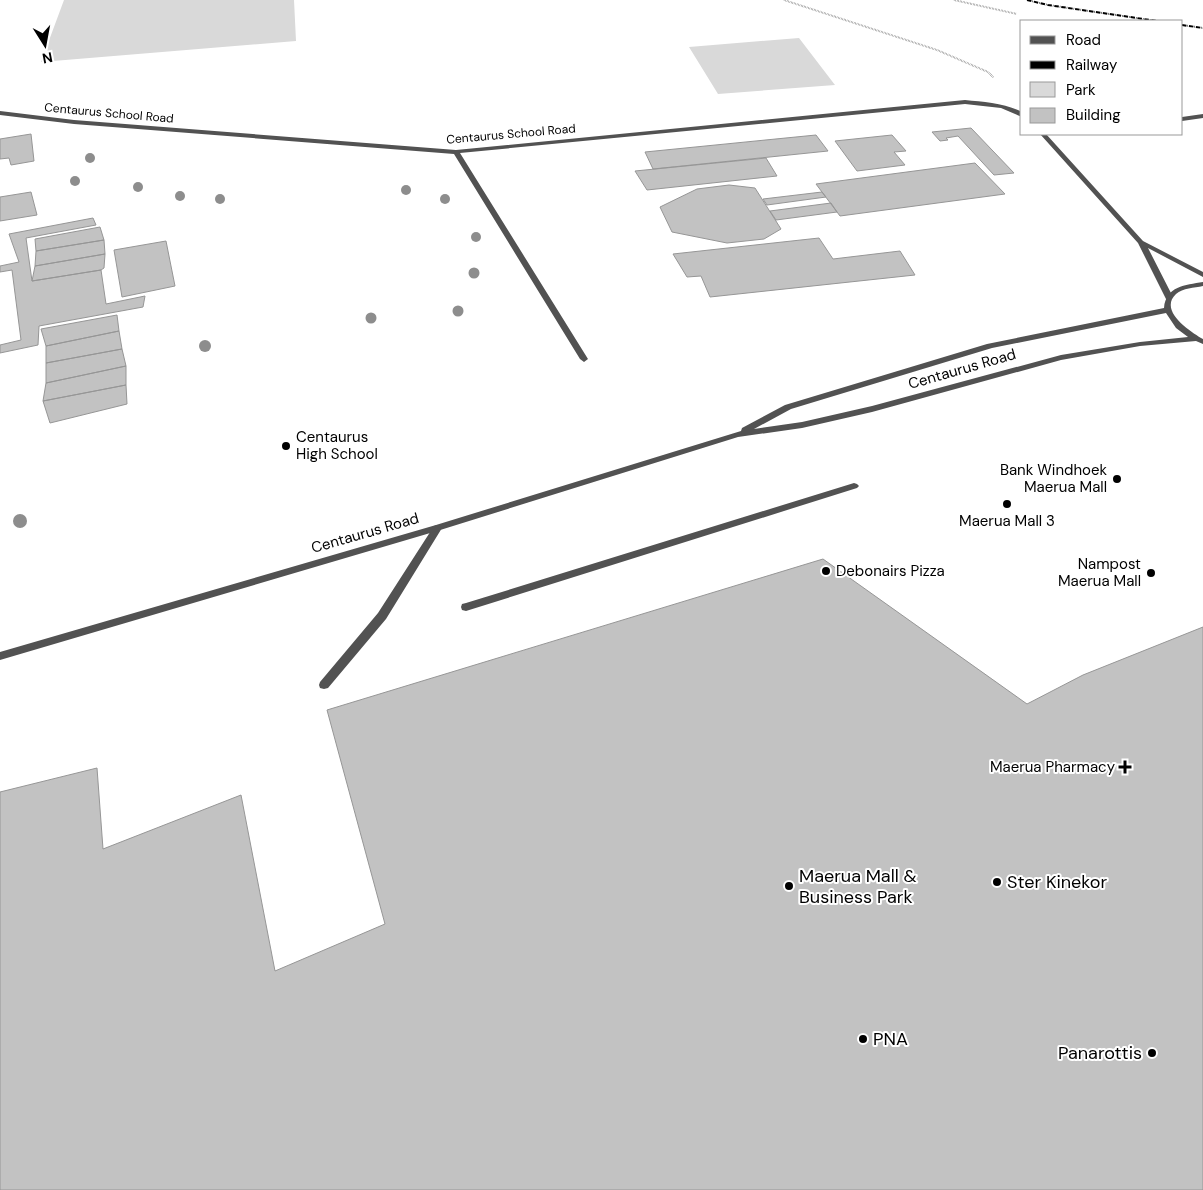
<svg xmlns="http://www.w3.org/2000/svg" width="1203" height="1190" font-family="'DM Sans',sans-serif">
<rect width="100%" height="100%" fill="#fff"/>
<!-- green -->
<path fill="#d9d9d9" d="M64 0H294L296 41 41 62Z
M799 38 835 85 718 94 689 47Z"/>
<!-- building -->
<path fill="#c2c2c2" stroke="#969696" d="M971 128 1014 173 994 175 958 136 946 138 948 140 940 141 932 132Z
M31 134 34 161 11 165 9 158 0 159V139Z
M816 135 828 151 653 169 645 152Z
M892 135 906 151 894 152 905 165 857 171 835 141Z
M766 158 777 176 647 190 635 171Z
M975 163 1005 194 840 216 816 184Z
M729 185 755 188 781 229 764 239 727 243 672 232 660 207 697 189Z
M31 192 37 215 0 221V197Z
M822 192 826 197 767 205 763 199Z
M831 203 837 212 776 220 770 211Z
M93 218 96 225 26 238 32 281 101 270 106 304 145 296 143 307 39 326 38 345 0 353V345L21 340 12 270 0 272V266L19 262 9 234Z
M100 227 104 240 36 251 35 239Z
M819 238 833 259 900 251 915 275 710 297 701 276 687 277 673 254Z
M104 240 105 254 35 266 36 251Z
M166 241 175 286 122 297 114 250Z
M105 254 104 268 101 270 32 281 35 266Z
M117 315 119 331 46 346 41 329Z
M119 331 122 349 46 363V346Z
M122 349 126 366 46 383V363Z
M126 366V385L43 401 46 383Z
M126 385 127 404 50 423 43 401Z
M823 559 1027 704 1083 675 1203 627V1190H0V792L97 768 103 849 241 795 275 971 385 924 327 710Z"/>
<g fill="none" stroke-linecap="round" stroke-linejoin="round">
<!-- path -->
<path stroke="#747474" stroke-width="2" stroke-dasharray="0.5 1" stroke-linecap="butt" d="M784 0 937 50 988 72 994 78
M954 0 1017 14"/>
<!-- service -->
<path fill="#525252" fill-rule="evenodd" d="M965 100C984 102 1005 103 1022 112V117L1001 108 965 104 460 153 588 359 584 362 580 359 454 154 74 124 0 115V111L74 120 456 150Z
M1203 114V118L1182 121V117Z
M1040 134H1046L1143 241 1203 272V277L1148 248 1173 297 1169 299H1166L1138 243Z
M854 483 857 484 859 486 857 488 466 611 462 610 461 607 462 604 466 603Z
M437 525 442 528 386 619 328 688 324 689 320 688 319 685 320 682 378 613 434 526Z"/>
<!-- tertiary -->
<path fill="#525252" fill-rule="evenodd" d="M1203 282V286C1194 288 1183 288 1176 294 1158 311 1191 332 1203 339V344L1196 341 1140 346 1061 360 872 412 802 428 738 437 437 531 0 660V652L436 525 741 431 742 428 785 405 987 344 1164 308C1166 286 1185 285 1203 282ZM1166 313 1176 328 1188 337 1140 342 1061 355 872 406 802 422 754 429 791 409 992 348Z"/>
<!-- rail -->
<path stroke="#000" stroke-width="2" stroke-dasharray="4.5 1 0.5 1" stroke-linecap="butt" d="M1027 0 1048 5 1157 21
M1182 25 1203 28"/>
</g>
<!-- trees -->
<g fill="#8d8d8d">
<circle cx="90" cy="158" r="5"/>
<circle cx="75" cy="181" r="5"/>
<circle cx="138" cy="187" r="5"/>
<circle cx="406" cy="190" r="5"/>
<circle cx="180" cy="196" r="5"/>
<circle cx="220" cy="199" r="5"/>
<circle cx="445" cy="199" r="5"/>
<circle cx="476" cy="237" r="5"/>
<circle cx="474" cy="273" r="5.5"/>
<circle cx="458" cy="311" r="5.5"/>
<circle cx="371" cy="318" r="5.5"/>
<circle cx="205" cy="346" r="6"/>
<circle cx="20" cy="521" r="7"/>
</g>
<!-- markers -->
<g fill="#000" stroke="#fff" stroke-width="2">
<circle cx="286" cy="446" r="5"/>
<circle cx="1117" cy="479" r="5"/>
<circle cx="1007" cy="504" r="5"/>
<circle cx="826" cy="571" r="5"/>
<circle cx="1151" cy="573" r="5"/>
<path d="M1122.5 759.5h5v5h5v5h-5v5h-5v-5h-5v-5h5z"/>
<circle cx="997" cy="882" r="5"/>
<circle cx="789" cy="886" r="5"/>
<circle cx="863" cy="1039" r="5"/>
<circle cx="1152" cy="1053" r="5"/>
</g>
<g text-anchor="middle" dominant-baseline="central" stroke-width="4" stroke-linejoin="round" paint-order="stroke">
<!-- far-street labels -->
<g font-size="12" fill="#000" stroke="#fff">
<text transform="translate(109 113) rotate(5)">Centaurus School Road</text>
<text transform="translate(511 134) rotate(-5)">Centaurus School Road</text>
</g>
<!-- street labels -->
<g font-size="15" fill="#000" stroke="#fff">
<text transform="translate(962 369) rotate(-16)">Centaurus Road</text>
<text transform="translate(365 533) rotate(-16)">Centaurus Road</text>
</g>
<!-- poi labels -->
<g font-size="15" fill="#000" stroke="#fff" text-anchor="end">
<text x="296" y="437" text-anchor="start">Centaurus<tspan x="296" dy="17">High School</tspan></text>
<text x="1107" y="470">Bank Windhoek<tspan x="1107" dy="17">Maerua Mall</tspan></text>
<text x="1007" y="521" text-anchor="middle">Maerua Mall 3</text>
<text x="1141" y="564">Nampost<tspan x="1141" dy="17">Maerua Mall</tspan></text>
<text x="836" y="571" text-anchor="start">Debonairs Pizza</text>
<text x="1115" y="767">Maerua Pharmacy</text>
</g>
<!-- near-poi labels -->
<g font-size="18" fill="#000" stroke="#fff" text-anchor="start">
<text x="799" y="876">Maerua Mall &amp;<tspan x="799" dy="21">Business Park</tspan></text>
<text x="1007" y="882">Ster Kinekor</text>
<text x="873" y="1039">PNA</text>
<text x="1142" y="1053" text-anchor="end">Panarottis</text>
</g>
</g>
<!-- legend -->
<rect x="1020" y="20" width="162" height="115" fill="#ffffff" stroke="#999999"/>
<rect x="1030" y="36" width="25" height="8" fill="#525252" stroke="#999999"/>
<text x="1066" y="45" font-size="15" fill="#000000">Road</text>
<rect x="1030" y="61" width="25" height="8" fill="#000000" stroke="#999999"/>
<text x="1066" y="70" font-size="15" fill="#000000">Railway</text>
<rect x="1030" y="82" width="25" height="15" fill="#d9d9d9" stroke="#999999"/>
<text x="1066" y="95" font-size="15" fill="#000000">Park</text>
<rect x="1030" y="108" width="25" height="15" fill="#c2c2c2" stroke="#999999"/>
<text x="1066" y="120" font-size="15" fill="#000000">Building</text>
<!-- north arrow -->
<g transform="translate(45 45) rotate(169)" stroke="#ffffff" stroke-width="4" paint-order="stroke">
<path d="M0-4L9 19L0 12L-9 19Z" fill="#000000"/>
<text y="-8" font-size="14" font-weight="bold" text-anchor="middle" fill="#000000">N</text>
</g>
</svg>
